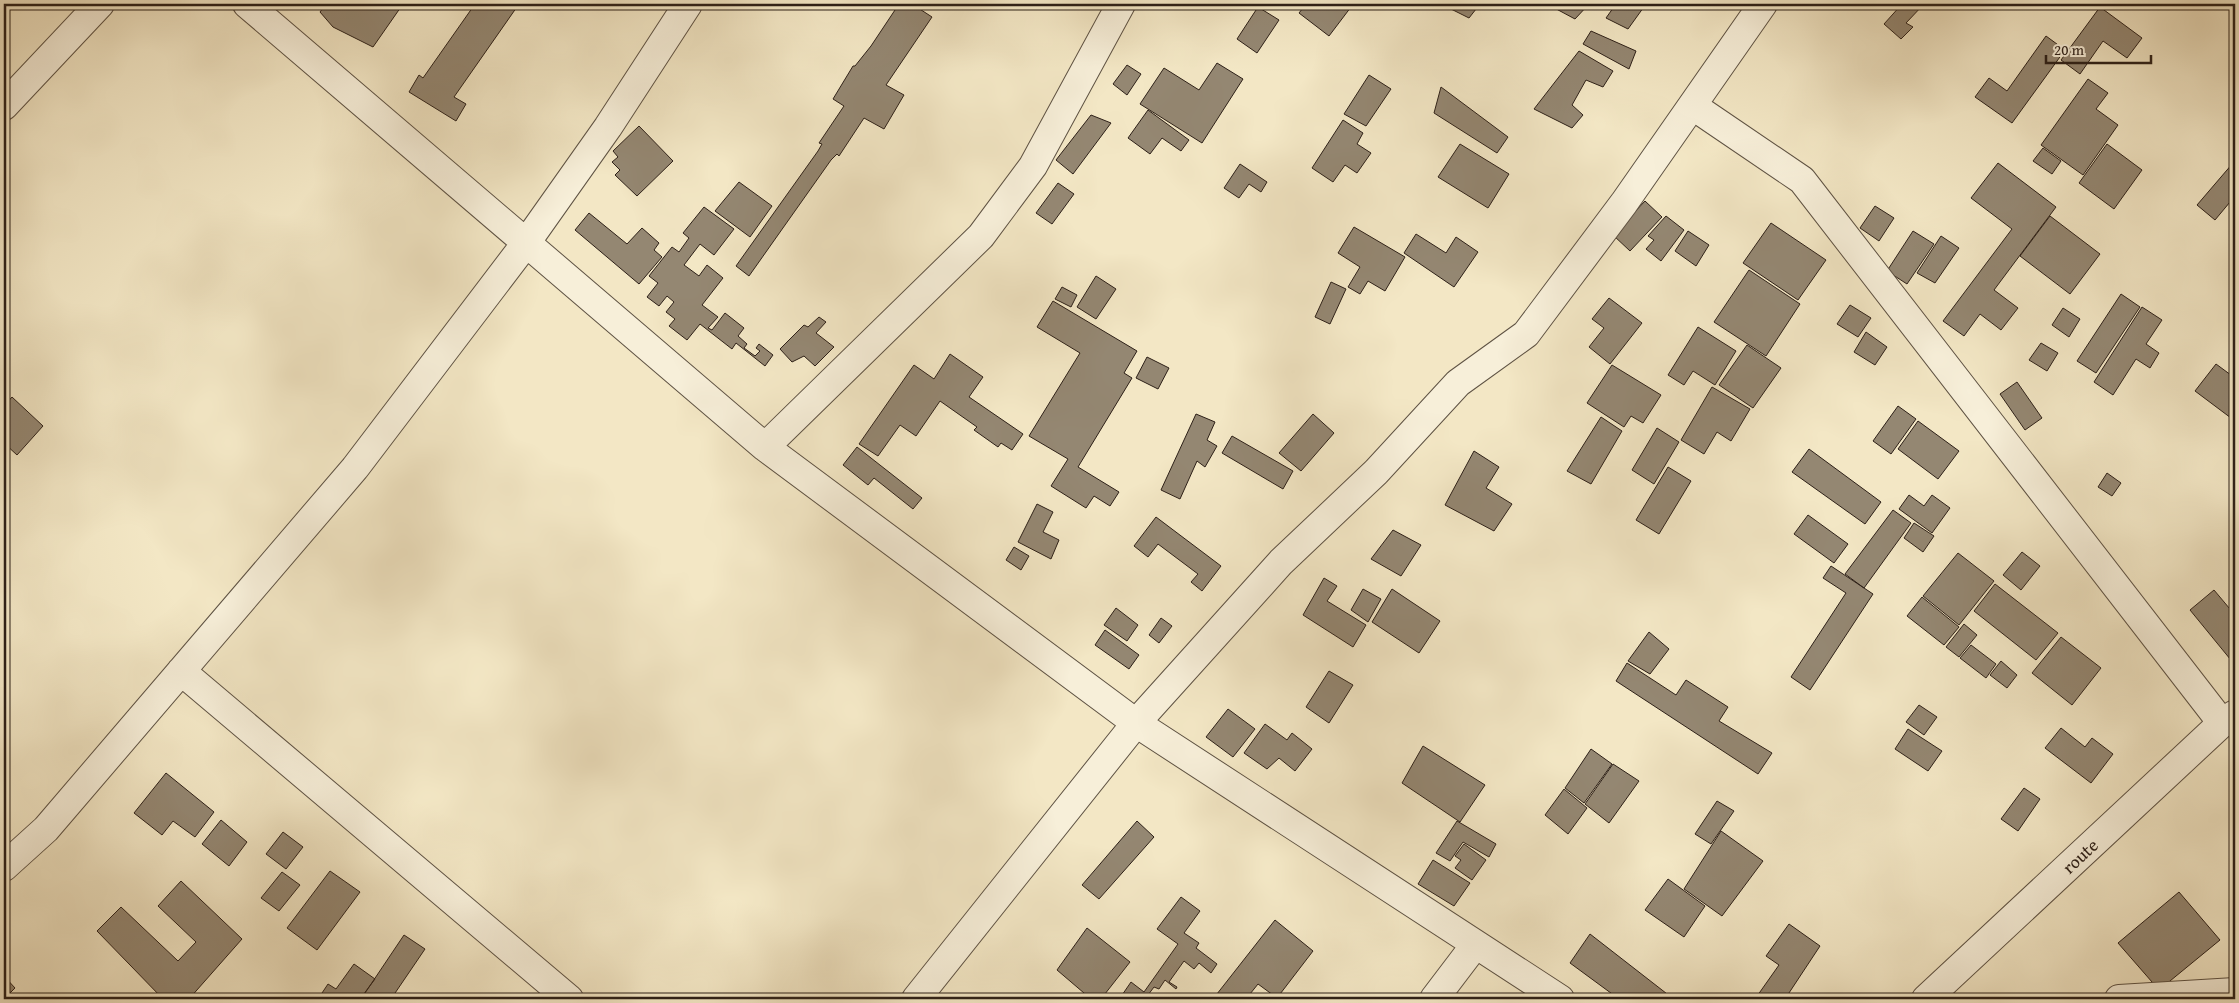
<svg xmlns="http://www.w3.org/2000/svg" width="2239" height="1003" font-family="'Gentium Book Plus',serif">
<rect width="100%" height="100%" fill="#f3e7c5"/>
<filter id="stains"><feTurbulence type="fractalNoise" baseFrequency=".004" numOctaves="4"/><feColorMatrix values="0 0 0 0 .2 0 0 0 0 .09 0 0 0 0 .02 0 0 0 .5 -.17"/></filter>
<radialGradient id="worn" r=".72"><stop offset=".6" stop-color="#630" stop-opacity="0"/><stop offset="1" stop-color="#630" stop-opacity=".3"/></radialGradient>
<!-- building -->
<path fill="#948772" stroke="#2d2018" d="M326 4H403L373 47 333 27 320 12Z
M475 4H519L454 97 466 104 456 121 409 92 419 75 423 78Z
M899 4H912L932 17 886 85 904 95 884 129 864 118 839 156 837 154 831 160 749 276 736 266 818 151 822 144 819 143 844 106 833 99 853 66H855L871 46Z
M1306 4H1347L1351 7 1329 36 1299 13Z
M1441 4H1480L1469 18Z
M1547 4H1589L1575 19Z
M1616 4H1646L1628 29 1606 18Z
M1902 4H1924L1906 23 1913 27 1901 39 1884 24Z
M1258 7 1279 20 1257 53 1237 39Z
M2100 7 2142 38 2127 58 2103 41 2080 74 2061 60Z
M1591 31 1636 51 1629 69 1583 44Z
M2046 36 2065 50 2012 123 1975 97 1989 78 2007 91Z
M1579 51 1613 71 1603 87 1586 80 1572 105 1583 115 1572 128 1534 109Z
M1217 63 1243 79 1202 143 1140 104 1164 68 1199 90Z
M1127 65 1141 74 1127 95 1113 84Z
M1369 75 1391 89 1366 126 1344 114Z
M2088 79 2108 93 2096 109 2118 125 2083 175 2041 145Z
M1441 87 1508 137 1497 153 1434 113Z
M1148 110 1189 140 1181 151 1162 138 1150 154 1128 138Z
M1091 115 1111 123 1073 174 1056 160Z
M1343 120 1363 133 1357 144 1371 153 1357 173 1345 165 1333 182 1312 168Z
M639 126 673 161 637 196 615 175 620 170 612 162 618 157 613 151Z
M1460 144 1509 174 1488 208 1438 177Z
M2107 144 2142 170 2114 209 2079 183Z
M2043 148 2061 161 2052 174 2033 161Z
M1998 163 2056 207 1994 290 2018 308 2001 330 1980 314 1964 336 1943 321 2012 229 1971 198Z
M2233 163 2235 165V196L2215 220 2197 205Z
M1240 164 1267 182 1261 192 1249 184 1239 198 1224 188Z
M739 182 772 206 750 237 715 211Z
M1058 183 1074 194 1052 224 1036 213Z
M1645 201 1662 217 1630 251 1613 235Z
M1875 206 1894 218 1879 241 1860 228Z
M704 207 734 229 714 255 700 244 684 265 699 276 707 265 723 278 702 305 718 317 708 328 712 330 725 313 744 328 738 336 747 344 744 348 755 356 760 351 756 348 759 344 773 355 765 366 736 343 732 349 700 324 687 340 669 326 675 319 666 312 674 302 667 296 659 306 647 297 658 283 649 276 672 247 679 252 689 238 683 233Z
M589 213 627 244 642 228 659 243 654 250 662 257 639 284 575 230Z
M1666 216 1684 230 1661 261 1646 249 1654 240 1648 236Z
M2050 216 2100 254 2070 294 2020 256Z
M1771 223 1826 260 1798 300 1743 263Z
M1354 227 1405 257 1385 291 1368 281 1360 294 1348 287 1360 267 1338 253Z
M1688 231 1709 245 1696 266 1675 251Z
M1913 231 1934 244 1907 284 1887 271Z
M1416 234 1446 253 1456 237 1478 252 1454 287 1404 253Z
M1941 236 1959 248 1935 283 1917 273Z
M1749 270 1800 304 1766 356 1714 322Z
M1096 276 1116 289 1096 319 1077 307Z
M1331 282 1346 289 1330 324 1315 317Z
M1062 287 1077 295 1071 307 1055 299Z
M2121 294 2140 307 2096 373 2077 361Z
M1609 298 1642 323 1610 364 1589 347 1604 328 1592 319Z
M1053 301 1137 351 1124 373 1132 378 1078 467 1119 492 1110 506 1094 496 1086 508 1051 486 1068 459 1029 436 1080 353 1037 327Z
M1850 305 1871 318 1858 337 1837 324Z
M2142 307 2162 320 2146 344 2159 353 2150 368 2136 359 2113 395 2094 382Z
M2063 308 2080 319 2069 337 2052 325Z
M819 317 826 322 816 333 834 347 815 366 804 356 792 362 780 349 804 325 808 327Z
M1698 327 1736 351 1715 385 1693 371 1684 385 1668 375Z
M1866 332 1887 347 1875 365 1854 352Z
M2041 343 2058 353 2047 371 2029 360Z
M1747 345 1781 368 1753 408 1719 385Z
M950 354 983 377 969 397 1023 434 1012 450 1001 443 998 447 974 430 977 427 940 401 916 436 900 425 878 456 859 444 914 365 934 379Z
M1147 357 1169 368 1158 389 1136 378Z
M2216 364 2235 378V421L2195 391Z
M1612 365 1661 395 1643 423 1631 416 1624 427 1587 403Z
M2017 382 2042 418 2025 430 2000 394Z
M1712 387 1750 409 1731 441 1717 432 1704 454 1681 440Z
M12 397 43 426 17 455 4 443V406Z
M1898 406 1916 419 1891 454 1873 441Z
M1196 414 1215 422 1207 440 1217 446 1205 467 1197 461 1180 499 1161 490Z
M1313 414 1334 433 1301 471 1279 453Z
M1601 417 1622 431 1591 484 1567 471Z
M1918 421 1959 451 1938 479 1898 449Z
M1657 428 1679 442 1654 484 1632 470Z
M1232 436 1293 471 1283 489 1222 453Z
M857 447 922 498 913 509 874 478 868 485 843 465Z
M1809 449 1881 502 1865 524 1792 472Z
M1474 451 1499 467 1486 488 1512 504 1494 531 1445 505Z
M1668 467 1691 481 1659 534 1636 520Z
M2107 473 2121 483 2112 496 2098 487Z
M1909 495 1924 506 1932 495 1950 508 1932 533 1899 509Z
M1037 504 1053 512 1043 532 1059 540 1051 559 1018 542Z
M1893 510 1911 523 1864 588 1845 574Z
M1808 515 1848 544 1834 563 1794 534Z
M1156 517 1221 566 1202 591 1191 582 1198 574 1158 544 1148 557 1134 546Z
M1914 523 1934 536 1923 552 1904 538Z
M1393 530 1421 545 1401 576 1371 559Z
M1014 547 1029 556 1021 570 1006 560Z
M2022 552 2040 566 2021 590 2003 575Z
M1958 553 1994 581 1959 625 1923 596Z
M1831 566 1873 594 1810 690 1791 677 1846 593 1823 578Z
M1324 578 1337 586 1327 601 1366 625 1353 647 1303 615Z
M1995 584 2058 633 2036 660 1974 611Z
M1363 589 1381 599 1368 622 1351 610Z
M1392 589 1440 621 1419 653 1372 622Z
M2214 590 2235 615V665L2190 610Z
M1922 597 1959 627 1944 645 1907 616Z
M1116 608 1138 625 1127 641 1104 625Z
M1161 618 1172 626 1159 643 1149 635Z
M1964 624 1977 635 1959 657 1946 647Z
M1105 630 1139 655 1129 669 1095 645Z
M1649 632 1669 649 1650 674 1628 661Z
M2061 637 2101 668 2072 705 2032 673Z
M1971 645 1996 664 1986 678 1960 658Z
M2001 661 2017 675 2007 688 1990 675Z
M1627 663 1676 695 1686 680 1728 707 1719 721 1772 753 1758 774 1616 681Z
M1329 671 1353 685 1329 723 1306 707Z
M1919 705 1937 717 1924 735 1906 722Z
M1228 709 1255 729 1233 757 1206 737Z
M1265 724 1287 740 1292 733 1312 749 1295 771 1279 758 1267 769 1244 753Z
M2061 728 2085 747 2092 738 2113 754 2091 783 2045 748Z
M1908 729 1942 751 1928 771 1895 749Z
M1423 746 1485 785 1460 822 1402 783Z
M1591 749 1612 764 1584 803 1565 788Z
M1613 764 1639 781 1609 823 1585 804Z
M166 773 214 812 195 837 173 821 162 835 134 813Z
M2024 788 2040 799 2018 831 2001 819Z
M1564 789 1587 808 1568 834 1545 815Z
M1717 801 1734 811 1711 844 1695 834Z
M221 820 247 842 229 866 202 844Z
M1137 821 1154 837 1099 899 1082 885Z
M1457 821 1496 844 1489 857 1463 842 1450 861 1436 853Z
M1721 831 1763 861 1722 916 1684 889Z
M283 832 303 847 286 869 266 854Z
M1464 844 1486 860 1472 880 1455 868 1461 860 1455 856Z
M1433 860 1470 883 1454 906 1418 884Z
M330 871 360 892 317 950 287 928Z
M282 872 300 885 279 911 261 898Z
M1668 879 1705 906 1684 937 1645 910Z
M181 881 242 939 189 999H163L97 931 121 907 178 961 196 942 158 906Z
M2179 892 2220 940 2159 990 2118 943Z
M1181 897 1200 911 1184 933 1199 943 1196 948 1217 964 1211 973 1199 963 1194 969 1184 961 1169 982 1177 987 1176 989 1165 980 1159 989 1154 987 1145 999H1114L1113 998 1116 994 1120 998 1131 982 1144 992 1178 944 1157 929Z
M1275 920 1313 951 1277 998 1258 984 1246 999H1213Z
M1789 924 1820 946 1785 999H1755L1779 965 1766 956Z
M1087 928 1130 962 1101 999H1091L1057 970Z
M1590 934 1671 997 1669 999H1619L1570 963Z
M404 935 425 949 391 999H361Z
M354 964 375 979 360 999H318L328 984 336 989Z
M4 976 15 988 4 999Z"/>
<g fill="none" stroke-linecap="round" stroke-linejoin="round">
<defs>
<path id="minor" d="M247 4 765 447 1136 723 1560 999
M4 106 100 4
M1693 106 1802 180 2222 723
M765 447 981 236 1033 166 1121 4
M181 671 569 999
M4 867 46 829 355 468 526 243 608 127 688 4
M916 999 1136 723 1281 562 1376 472 1458 383 1526 334 1624 203 1763 4
M1434 999 1475 945
M1926 999 2222 723 2235 714
M2119 999 2235 992"/>
</defs>
<!-- minor casing -->
<use href="#minor" stroke="#5e5243" stroke-width="30"/>
<!-- minor -->
<use href="#minor" stroke="#f7efd9" stroke-width="28"/>
</g>
<g text-anchor="middle" dominant-baseline="central" stroke-width="5" stroke-linejoin="round" paint-order="stroke">
<!-- street labels -->
<g font-size="18" fill="#2d2018" stroke="#f7efd9">
<text transform="translate(2080 856) rotate(-43)">route</text>
</g>
</g>
<!-- margin -->
<rect width="2239" height="1003" fill="none" stroke="#f3e7c5" stroke-width="20"/>
<rect x="5" y="5" width="2229" height="993" fill="none" stroke="#2d2018" stroke-width="2.5"/>
<rect x="10" y="10" width="2219" height="983" fill="none" stroke="#2d2018"/>
<!-- scale -->
<path d="M2046 55v8h105v-8" fill="none" stroke="#2d2018" stroke-width="2.5"/>
<text x="2054" y="55" font-size="15" fill="#2d2018" stroke="#f7efd9" stroke-width="4" paint-order="stroke">20 m</text>
<rect width="100%" height="100%" filter="url(#stains)"/>
<rect width="100%" height="100%" fill="url(#worn)"/>
</svg>
